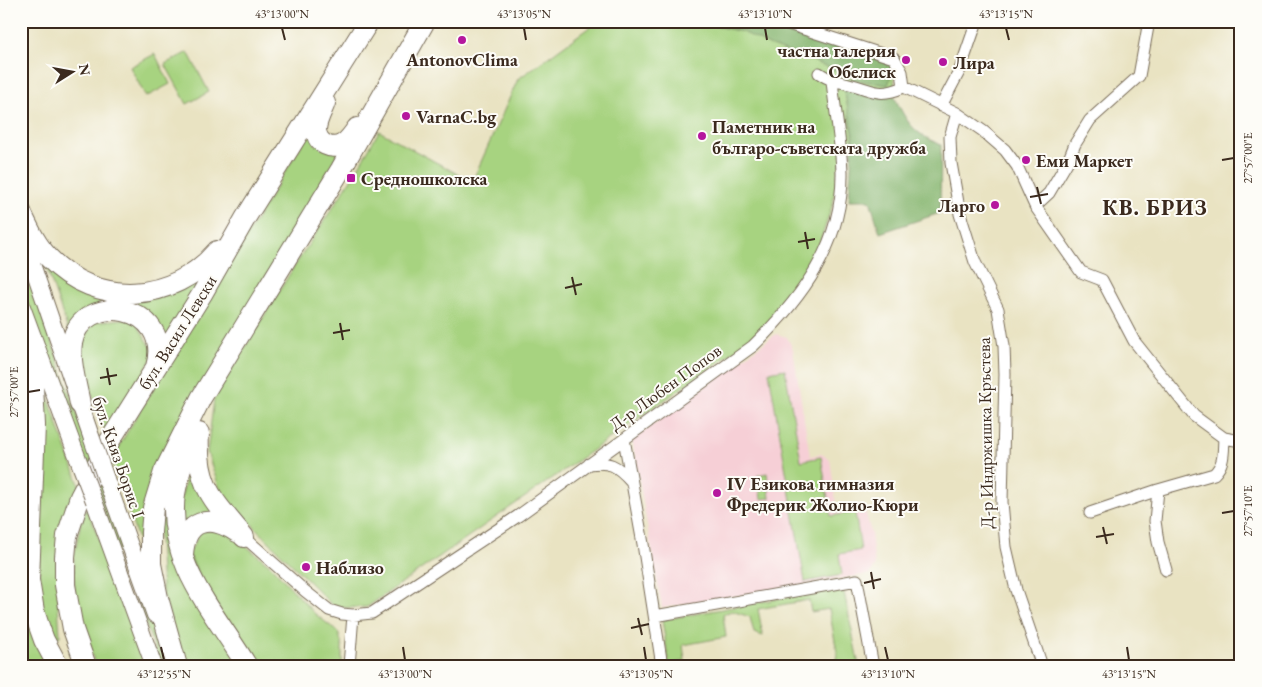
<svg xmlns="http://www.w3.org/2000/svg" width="1262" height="687" font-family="'EB Garamond',serif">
<rect width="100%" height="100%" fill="#fdfcf7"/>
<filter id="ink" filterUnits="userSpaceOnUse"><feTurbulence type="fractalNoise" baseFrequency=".02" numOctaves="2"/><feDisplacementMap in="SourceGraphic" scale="10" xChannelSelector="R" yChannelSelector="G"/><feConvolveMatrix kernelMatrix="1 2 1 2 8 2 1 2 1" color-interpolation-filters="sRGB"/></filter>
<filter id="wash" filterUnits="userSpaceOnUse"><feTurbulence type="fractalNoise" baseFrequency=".0096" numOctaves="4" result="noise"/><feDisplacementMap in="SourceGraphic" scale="20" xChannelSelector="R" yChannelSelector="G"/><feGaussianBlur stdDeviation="1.12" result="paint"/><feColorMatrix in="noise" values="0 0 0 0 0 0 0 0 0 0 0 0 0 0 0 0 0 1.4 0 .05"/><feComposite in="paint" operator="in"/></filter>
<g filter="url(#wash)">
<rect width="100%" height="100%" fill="#e9e3c2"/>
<!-- built -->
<path fill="#f6cfd6" d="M776 334 787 337 793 349 810 456 821 454 830 459 837 510 864 506 871 533 875 566 870 574 662 608 632 440Z"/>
<!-- green -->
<path fill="#a7d380" stroke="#717e4f" d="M598 21H772L778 26 894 67 895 112 851 141 838 168 833 203 815 257 787 301 751 340 367 607 335 608 221 493 207 452 214 399 292 270 352 178 379 131 472 182 518 79Z
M188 52 209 92 187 104 165 64Z
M155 54 170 84 146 97 130 67Z
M310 131 339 152 227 347 142 552 111 459Z
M21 254 130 566 168 666H161L21 287Z
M45 263 124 298 69 333Z
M207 271 165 342 136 307 135 302Z
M133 318 155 353 107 435 78 356V348L93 322Z
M36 364 80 487 58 603 60 636 58 637C45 628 43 605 39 590Z
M21 367 26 402 21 572 52 666H21Z
M785 369 801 461 821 457 831 516 855 512 861 550 839 554 842 575 805 582 769 372Z
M192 455 215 513 180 526 178 510Z
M179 458 168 509 242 666H185L162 591 158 520Z
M767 473 770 498 761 499 758 475Z
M87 508 147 666H96L94 661 75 608 74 557 81 521Z
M226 530 271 566 314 613 338 632 342 645V666H257L204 591 188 555 201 531Z
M843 587 859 666H836L837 652 829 609 811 612 809 600 758 609 763 636 754 633 750 617 732 611 723 614 726 637 683 645 685 661 669 664 662 620Z"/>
<!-- forest -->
<path fill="#85b56e" stroke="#607046" d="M692 21H772L778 26 876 58 894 67 888 85 857 80 811 60 771 46 743 32Z
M844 90 895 98C908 125 914 133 941 145L940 213 880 233 870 200H849L853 133Z"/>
</g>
<g filter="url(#ink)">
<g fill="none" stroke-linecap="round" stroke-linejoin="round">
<defs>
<path id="minor" d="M779 21 894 58 902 72 904 87
M819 73C831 81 836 81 849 84 874 90 878 98 904 87
M904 87 957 113 983 131 1005 150 1017 166 1035 206 1081 272 1102 280 1134 341 1194 416 1224 438 1241 441
M941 106 960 70 977 21
M957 113 950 137 951 163 960 214 975 262 998 309 1004 346 1005 374 1002 502 1006 547 1016 590 1042 666
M1035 206 1049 193 1069 159 1075 144 1090 120 1139 76 1149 21
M624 439 643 544 662 666
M589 464C609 461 617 465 631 481
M1158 490 1155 521 1158 542 1166 570
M1090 513 1158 490 1214 474C1225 463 1223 452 1224 438
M244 537 305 591 329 610 342 614 353 615 372 613 518 516 753 346C802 298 843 244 842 172 841 142 835 111 832 81
M655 616 857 580 873 666
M349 666 353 615"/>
<path id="secondary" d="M21 232 92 439
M21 304 78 459
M106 479 155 615
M94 501 154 666"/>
<path id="trunk" d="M325 103C322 111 316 121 316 130 317 144 332 151 343 144 349 140 353 134 357 128
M21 212C29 229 36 245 49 258 97 308 173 303 217 251
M21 328 33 386 35 425 29 580 34 611 39 626 44 640 58 666
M80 404C77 387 69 360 72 343 81 290 174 303 156 367
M199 433C196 486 212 498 244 537
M190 438C185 457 178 475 175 494 166 561 215 613 247 666
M183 555C185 519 209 514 237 532
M86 666 73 629 65 585V557L67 536 80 497 109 442 202 294 246 217 369 21
M177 666 158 598 151 564V532L153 508 164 472 201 398 341 169 425 21"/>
</defs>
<!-- minor casing -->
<use href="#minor" stroke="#786b57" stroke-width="13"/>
<!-- secondary casing -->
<use href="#secondary" stroke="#786b57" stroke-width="18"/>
<!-- trunk casing -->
<use href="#trunk" stroke="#786b57" stroke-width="22"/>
<!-- minor -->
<use href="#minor" stroke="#fff" stroke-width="11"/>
<!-- secondary -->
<use href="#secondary" stroke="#fff" stroke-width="16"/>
<!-- trunk -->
<use href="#trunk" stroke="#fff" stroke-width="20"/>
<defs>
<path id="secondary-bridge" d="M92 439 106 479
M78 459 94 501"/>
</defs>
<!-- secondary-bridge casing -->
<use href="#secondary-bridge" stroke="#786b57" stroke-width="18" stroke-linecap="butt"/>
<!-- secondary-bridge -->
<use href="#secondary-bridge" stroke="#fff" stroke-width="16"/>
</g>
</g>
<!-- ticks -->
<path fill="none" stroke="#3b2a1e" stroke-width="2" d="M282 28 285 40M524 28 526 40M765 28 767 40M1006 28 1009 40M1222 160 1234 158M1037 187 1041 204M1030 197 1048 194M805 232 808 249M798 242 815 239M572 277 576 295M565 288 582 284M340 323 343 340M333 333 350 330M107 368 110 385M100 378 117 375M28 392 40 390M1222 513 1234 511M1103 527 1107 544M1096 537 1114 534M871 572 874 589M864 583 881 579M638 618 642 635M631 628 649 624M161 647 164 660M403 647 405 660M644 647 646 660M885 647 888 660M1127 647 1129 660"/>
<!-- markers -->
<g fill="#b5179e" stroke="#fdfcf7" stroke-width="2">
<circle cx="462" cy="40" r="5"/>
<circle cx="906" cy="60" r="5"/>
<circle cx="943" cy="62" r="5"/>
<circle cx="406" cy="116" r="5"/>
<circle cx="702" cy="136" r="5"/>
<circle cx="1026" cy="160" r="5"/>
<rect x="346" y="173" width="10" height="10" rx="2.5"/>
<circle cx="995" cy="205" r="5"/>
<circle cx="717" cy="493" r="5"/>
<circle cx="306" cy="567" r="5"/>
</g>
<g text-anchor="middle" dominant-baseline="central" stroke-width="4" stroke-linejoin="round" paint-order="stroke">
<!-- poi labels -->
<g font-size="18" font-weight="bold" fill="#3b2a1e" stroke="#fdfcf7" text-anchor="start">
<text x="896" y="50" text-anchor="end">частна галерия<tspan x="896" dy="21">Обелиск</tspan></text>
<text x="462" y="59" text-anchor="middle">AntonovClima</text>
<text x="953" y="62">Лира</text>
<text x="416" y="116">VarnaC.bg</text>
<text x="712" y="126">Паметник на<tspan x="712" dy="21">българо-съветската дружба</tspan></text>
<text x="1036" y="160">Еми Маркет</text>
<text x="361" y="178">Средношколска</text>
<text x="985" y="205" text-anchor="end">Ларго</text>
<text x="727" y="483">IV Езикова гимназия<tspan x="727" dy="21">Фредерик Жолио-Кюри</tspan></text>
<text x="316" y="567">Наблизо</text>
</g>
<!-- street labels -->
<g font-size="18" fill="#3b2a1e" stroke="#fdfcf7">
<text transform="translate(177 332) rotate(-58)">бул. Васил Левски</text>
<text transform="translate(665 387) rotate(-36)">Д-р Любен Попов</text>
<text transform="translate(985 433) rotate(-91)">Д-р Индржишка Кръстева</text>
<text transform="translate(119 457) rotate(71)">бул. Княз Борис I</text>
</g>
<!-- district labels -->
<g font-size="22" font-weight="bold" letter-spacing="1" fill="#3b2a1e" stroke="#fdfcf7">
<text x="1155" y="207">КВ. БРИЗ</text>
</g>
</g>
<!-- margin -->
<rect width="1262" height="687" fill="none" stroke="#fdfcf7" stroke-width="55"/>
<!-- north arrow -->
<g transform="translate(72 72) rotate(79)" stroke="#fdfcf7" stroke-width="4" paint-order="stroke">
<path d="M0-4L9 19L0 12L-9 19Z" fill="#3b2a1e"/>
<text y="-8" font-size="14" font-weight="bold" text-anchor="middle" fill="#3b2a1e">N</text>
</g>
<rect x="28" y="28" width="1206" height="632" fill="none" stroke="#3b2a1e" stroke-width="2"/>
<g font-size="12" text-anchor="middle" fill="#3b2a1e">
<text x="282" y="18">43°13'00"N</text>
<text x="524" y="18">43°13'05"N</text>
<text x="765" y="18">43°13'10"N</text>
<text x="1006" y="18">43°13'15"N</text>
<text transform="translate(1248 158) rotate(-90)" y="4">27°57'00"E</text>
<text transform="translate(14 392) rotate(-90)" y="4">27°57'00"E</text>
<text transform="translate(1248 511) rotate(-90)" y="4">27°57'10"E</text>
<text x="164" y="678">43°12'55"N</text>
<text x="405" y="678">43°13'00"N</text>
<text x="646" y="678">43°13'05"N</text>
<text x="888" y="678">43°13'10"N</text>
<text x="1129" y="678">43°13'15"N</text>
</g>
</svg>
